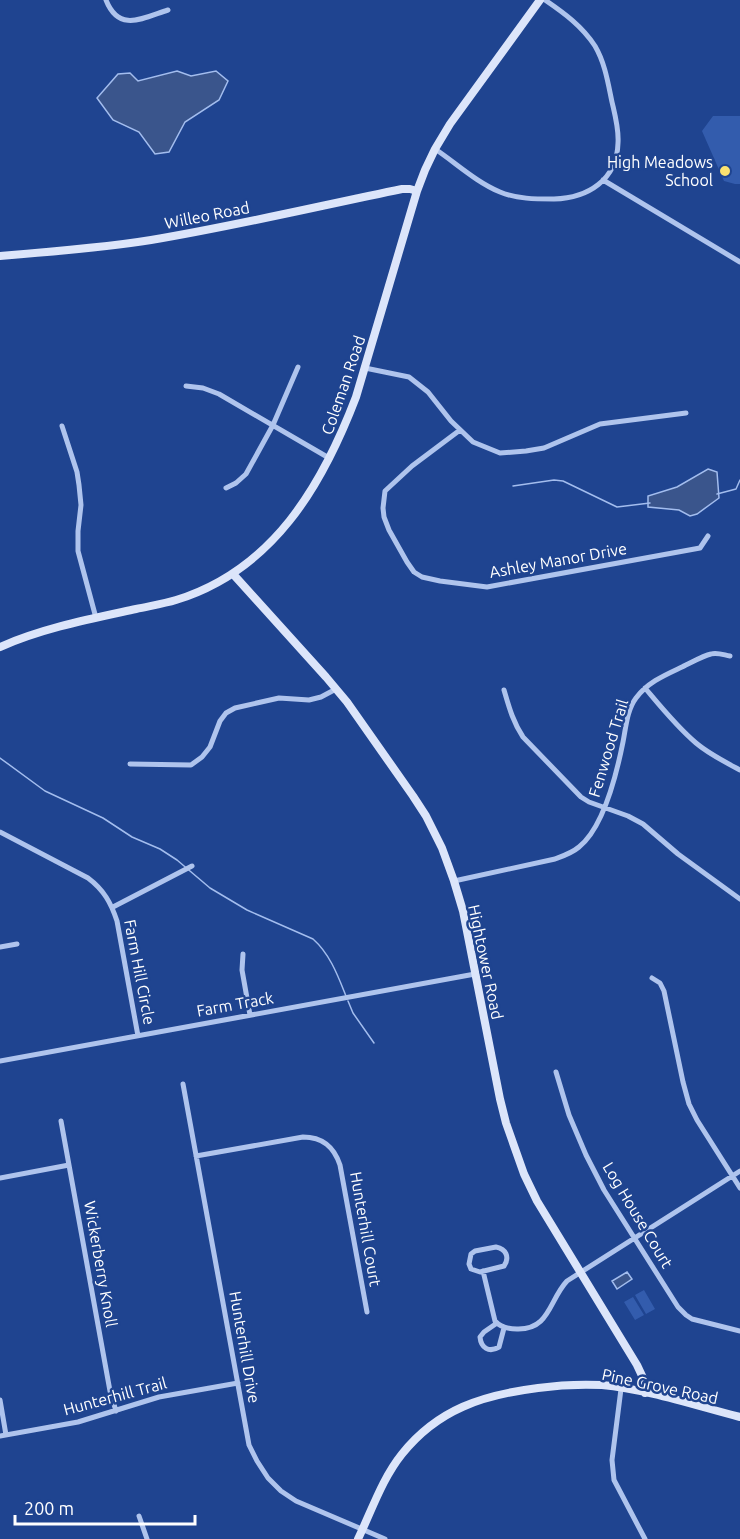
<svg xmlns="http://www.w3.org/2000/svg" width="740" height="1539" font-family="Ubuntu,sans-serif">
<rect width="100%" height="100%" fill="#1f4490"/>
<!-- green -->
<path fill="#335cad" d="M713 116H740V184H735L724 181 702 131Z
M644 1290 655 1309 646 1314 635 1295Z
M633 1297 644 1315 635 1320 624 1302Z"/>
<!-- water -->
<path fill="#3a558c" stroke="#a3bdee" stroke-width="1.5" d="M177 71 191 76 216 71 228 81 219 100 185 122 169 152 155 154 139 132 113 120 97 98 118 74 130 73 138 81Z
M708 469 717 472 719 498 697 514 690 516 679 510 648 507V496L677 487Z
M627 1272 632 1279 617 1289 612 1281Z"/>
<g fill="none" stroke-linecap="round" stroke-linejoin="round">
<!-- stream -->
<path stroke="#a3bdee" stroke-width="1.5" d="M513 486 554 480 563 481 617 507 650 503
M717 494 736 489 740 480
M0 758 45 791 103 818 132 837 160 849 177 860 210 888 247 910 313 939C330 954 338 976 346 996
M348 1001 353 1013 374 1043"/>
<!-- street -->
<path stroke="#afc4ed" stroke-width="5" d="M106 0C119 33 143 18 168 10
M435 149C456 163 476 182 500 192 517 199 535 199 554 199 588 198 617 180 618 143 619 129 615 115 612 102 608 83 605 63 595 46 582 26 564 13 545 0
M603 180 740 262
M365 368 409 377 428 392 451 421 473 442 500 453 526 451 544 448 600 424 686 413
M186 386 203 388 219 394 329 458
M62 426 77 472 79 485 81 505 78 531V551L96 618
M460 430 412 466 385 491 383 508 384 517 389 530 407 562 414 572 422 577 440 581 487 587 700 548 708 536
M226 488 236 483 246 474 273 425 298 367
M645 688C661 707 677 727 696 743 709 754 725 762 740 770
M504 690C509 707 513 722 523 737L581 797 589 802 628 816 643 824 678 854 740 899
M130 764 191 765 202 757 210 747 220 721 226 713 235 708 279 698 309 700 321 697 336 689
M0 832 88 878C104 890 111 903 117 921L138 1036
M454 881 555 859C563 856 572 853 579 847 604 827 617 772 623 742 626 727 627 710 636 698 648 682 665 675 682 667 691 663 702 656 711 654 717 652 724 655 730 656
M113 907 192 866
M0 947 17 944
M243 954 242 970 250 1015
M652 978 660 983 664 991 683 1082 689 1104 697 1120 740 1188
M0 1061 475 974
M556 1072 569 1115 586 1155 604 1190 678 1307 686 1315 692 1319 740 1331
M183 1084 249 1445 257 1461 268 1478 281 1491 296 1501 385 1539
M61 1121 110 1391 116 1411
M196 1156 303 1137C323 1137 334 1147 340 1165L367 1312
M0 1178 69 1165
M496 1247C506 1249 510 1257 504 1266L480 1272 471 1269 469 1264 471 1254 475 1251Z
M483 1271 495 1321C501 1328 509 1329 517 1329 550 1330 549 1300 567 1281L740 1171
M497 1323 484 1332 480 1337C481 1348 489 1353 499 1347L504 1328
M621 1389 612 1460 614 1480 645 1539
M0 1400 6 1435
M0 1436 78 1422 159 1397 238 1383
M139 1516 147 1539"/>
<!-- secondary -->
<path stroke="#dce5fa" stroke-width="8" d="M0 256C50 252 101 248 151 240 235 226 319 206 402 189H410L417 191
M233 574 326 677 347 702 413 796 426 816 442 848 454 881 463 911 500 1099 506 1123 524 1174 537 1201 637 1365 644 1380 645 1393
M0 647C43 628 90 619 136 609 149 606 163 604 176 600 273 570 322 486 356 397L417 191 425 170 435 149 450 124 540 0
M358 1539C372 1510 382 1479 402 1454 438 1409 483 1395 538 1388 559 1385 580 1384 602 1385 646 1389 697 1406 740 1417"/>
</g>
<!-- markers -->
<circle fill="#fbe270" stroke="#1f4490" stroke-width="2" cx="725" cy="171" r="6"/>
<g text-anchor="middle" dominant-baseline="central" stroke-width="5" stroke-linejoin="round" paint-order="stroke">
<!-- poi labels -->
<g font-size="16" fill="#fff" stroke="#1f4490" text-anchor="end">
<text x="713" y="162">High Meadows<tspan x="713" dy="18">School</tspan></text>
</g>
<!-- street labels -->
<g font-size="16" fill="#fff" stroke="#1f4490">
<text transform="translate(207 215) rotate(-11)">Willeo Road</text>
<text transform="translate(343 385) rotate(-71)">Coleman Road</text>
<text transform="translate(558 560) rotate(-10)">Ashley Manor Drive</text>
<text transform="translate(608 748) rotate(-73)">Fenwood Trail</text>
<text transform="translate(486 962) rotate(78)">Hightower Road</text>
<text transform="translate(140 972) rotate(79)">Farm Hill Circle</text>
<text transform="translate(235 1004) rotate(-10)">Farm Track</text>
<text transform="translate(638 1215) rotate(59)">Log House Court</text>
<text transform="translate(366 1229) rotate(80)">Hunterhill Court</text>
<text transform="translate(101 1264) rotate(80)">Wickerberry Knoll</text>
<text transform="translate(245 1347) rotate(80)">Hunterhill Drive</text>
<text transform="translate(660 1386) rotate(12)">Pine Grove Road</text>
<text transform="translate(115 1396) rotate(-15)">Hunterhill Trail</text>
</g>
</g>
<!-- scale -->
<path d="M15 1515v9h180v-9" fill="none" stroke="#ffffff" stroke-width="3"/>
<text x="24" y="1515" font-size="18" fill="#ffffff" stroke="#1f4490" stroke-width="4.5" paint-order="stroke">200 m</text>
</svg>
